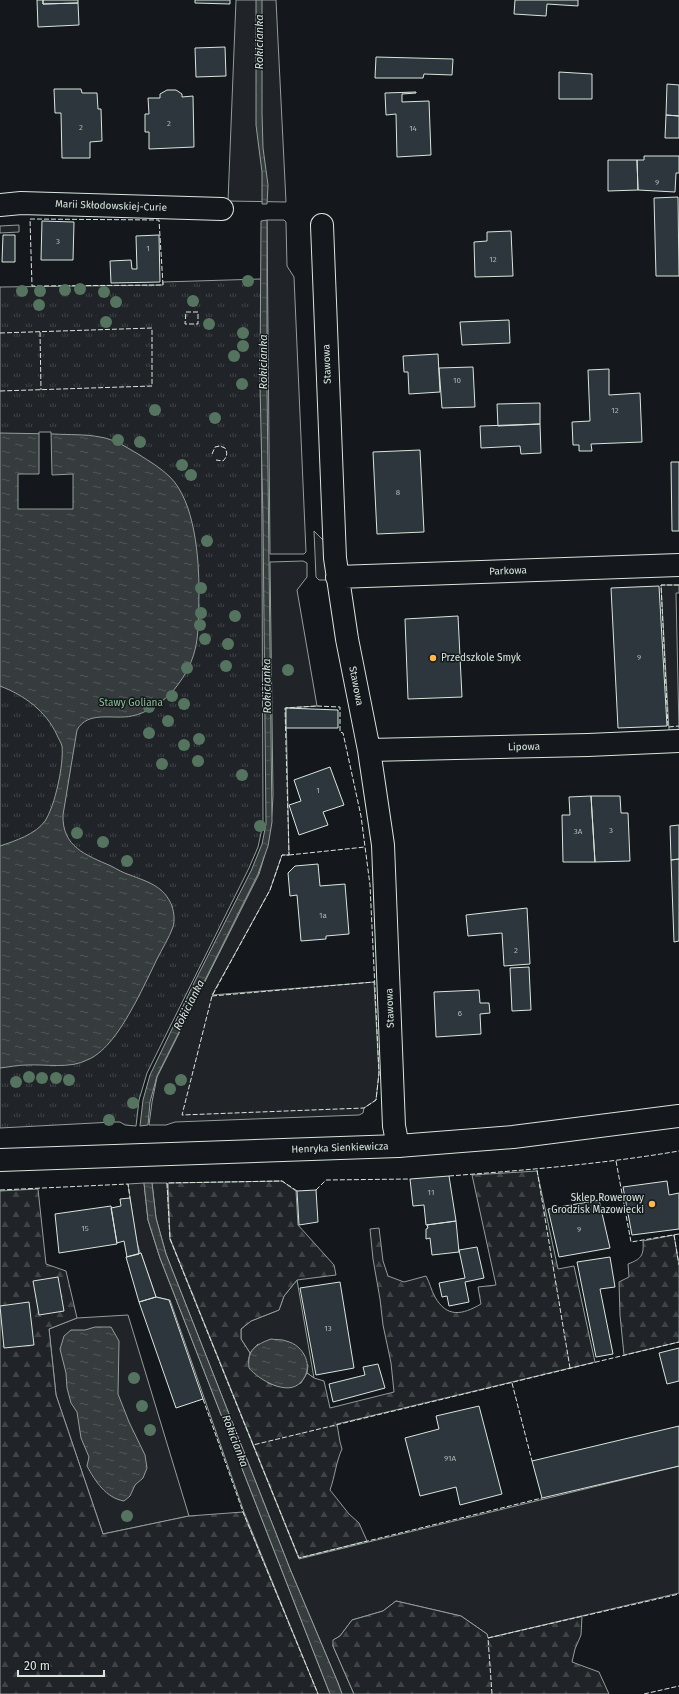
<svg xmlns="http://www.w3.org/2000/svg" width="679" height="1694" font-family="'Fira Sans',sans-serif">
<defs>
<pattern id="forest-firs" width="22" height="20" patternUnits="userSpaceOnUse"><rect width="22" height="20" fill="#202428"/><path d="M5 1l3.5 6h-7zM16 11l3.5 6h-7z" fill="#404447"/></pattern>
<pattern id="park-tufts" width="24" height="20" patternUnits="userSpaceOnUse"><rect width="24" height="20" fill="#202428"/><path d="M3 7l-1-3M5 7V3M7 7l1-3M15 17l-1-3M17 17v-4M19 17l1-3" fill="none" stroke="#404447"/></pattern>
<pattern id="water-ripples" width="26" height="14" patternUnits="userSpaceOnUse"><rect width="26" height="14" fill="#363b3e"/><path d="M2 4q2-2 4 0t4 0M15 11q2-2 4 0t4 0" fill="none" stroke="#525759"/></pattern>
</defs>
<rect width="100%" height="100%" fill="#14181c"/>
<!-- green -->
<path fill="#202428" stroke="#939e99" d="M236 0H276L286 202 228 201Z
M267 220H284L286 222 287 266 294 277 306 552 304 554H270Z
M19 225V232L0 233V226Z
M314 531 324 541 327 580H319L316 577Z
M303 561 307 563V577L297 590 317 706 286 708 289 855H282L270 890 212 995 374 982 379 1073 376 1100 364 1108 363 1113 359 1115 175 1122 166 1125H149L152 1102 157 1077 259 874C268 846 272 826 273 795L270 562Z
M661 585H679V593H676L679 730H669Z
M144 1183 148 1220 160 1258 330 1694H318L244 1512 170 1300 156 1297 141 1253H140L136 1239 128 1184Z
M152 1183H167L170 1239 299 1559 679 1466V1593L488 1638 487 1634 461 1616 396 1601 383 1611 352 1620 340 1636 334 1640 333 1646 354 1694H342L338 1683 290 1569 166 1254 156 1218Z
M297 1280 314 1378 307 1373 308 1365 258 1344 250 1353 241 1339V1329L251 1321 279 1310 284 1296Z
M128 1315 189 1516 103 1534 56 1395 49 1329 77 1318Z"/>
<!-- forest -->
<path fill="url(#forest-firs)" stroke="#939e99" d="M537 1171 558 1269 574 1266 595 1362 337 1424 340 1442 342 1449C336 1462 335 1476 330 1490L349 1514 359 1523 367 1541 299 1558 170 1238 168 1183 282 1181 296 1191 298 1225 334 1265 336 1275 297 1280 284 1296 279 1310 251 1321 241 1329V1339L250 1353 248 1362 268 1383 277 1386 291 1387 301 1383 307 1373 314 1378 324 1381 330 1408 394 1392 391 1363 383 1325 380 1299 373 1259 370 1229 379 1228 383 1261 388 1276 404 1282 426 1276C430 1283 431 1290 435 1297 447 1318 462 1315 481 1304L478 1287 496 1285 472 1175Z
M38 1189 46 1264 66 1271 77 1318 49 1329 56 1395 103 1534 189 1516 243 1512 318 1694H0V1191Z
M674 1235 679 1265V1342L624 1355 620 1315 619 1282 629 1277 628 1264C641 1259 644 1256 643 1241Z
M396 1601 461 1616 487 1634 488 1638 582 1616 581 1635 575 1649 572 1662 599 1672 609 1694H354L333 1646V1640L340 1636 352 1620 383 1611Z"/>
<!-- park -->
<path fill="url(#park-tufts)" stroke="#939e99" d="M261 279 263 824 258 847 249 868 147 1073 139 1100 136 1126 125 1125 120 1122H113L0 1128V287L163 285V282Z"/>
<!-- water -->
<path fill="url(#water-ripples)" stroke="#939e99" d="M256 0H262V113L263 148 268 185 267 204H262V172L256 125Z
M267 220V386L272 822 268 846 258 874 157 1076 150 1102 148 1125 140 1126 143 1100 150 1075 196 979 251 871 262 844 266 824 263 519 260 385 261 221Z
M0 433C18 433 36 434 54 434 69 435 85 434 100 437 114 439 126 447 138 454 149 461 161 468 170 477 195 502 199 558 199 592 198 634 201 657 173 691 163 702 147 713 132 716 113 720 88 710 77 730L63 815C62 847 86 855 111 866 117 869 123 873 130 875 148 882 164 886 172 906 174 913 175 920 173 927 169 938 162 949 157 959 145 984 127 1023 109 1043 103 1050 95 1057 87 1060 70 1069 46 1064 27 1065 18 1065 9 1067 0 1068V846C15 841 36 834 45 821 55 806 64 764 62 746 61 742 58 738 57 735 46 711 24 695 0 686Z
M144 1183H152L156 1218 166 1254 290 1569 338 1683 342 1694H330L160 1258 148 1220Z
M95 1327H111L119 1341 118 1394 129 1422 145 1455 147 1468 143 1478 135 1485 130 1496 124 1501C106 1498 95 1481 87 1466L89 1457 81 1438 77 1412 71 1403 67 1388 66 1373 60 1349 64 1336 71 1330H85Z
M271 1339C276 1340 282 1339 286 1341 304 1345 315 1367 301 1382 288 1397 259 1380 249 1368 247 1350 255 1345 271 1339Z"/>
<!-- pier -->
<path fill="#14181c" stroke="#939e99" d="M39 432H51L52 475 73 474V509H18V474H39Z"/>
<!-- building -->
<path fill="#2c363c" stroke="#d8e6dc" d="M37 0H43V4L78 3 79 25 38 27Z
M43 0H78V3L43 4Z
M195 0H230V4L195 3Z
M515 0H578V6L547 4 546 16 514 14Z
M225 47 226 76 196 77 195 48Z
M376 57 453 59 452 75 424 74 423 78H375Z
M559 72 592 74V99H559Z
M667 84 679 85V116L666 115Z
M54 89H81L82 93H97L98 109H101L102 141 90 142V158H62L61 113H55Z
M167 90H176L182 94V97L193 96 194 147 149 149V132H145V114H149L148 98H160V94Z
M416 92V93L402 94V102L429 101 431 155 397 157 396 114 386 115 385 93Z
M666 115 679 116V138H665Z
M644 156H679V173H676L675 192 638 190 637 160H644Z
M608 160H637L638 190 608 191Z
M678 197 679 276H656L654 198Z
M42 221 74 222 73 260H41Z
M511 231 513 276 475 277 474 242 487 241V232Z
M3 235H15V262H2Z
M159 235 160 282 111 283 110 261 131 260 132 269H137L136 236Z
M509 320 510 343 462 345 460 322Z
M438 354 440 392 409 394 408 372H404L403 356Z
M473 367 475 407 442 408 439 368Z
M609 369V395L640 393 642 442 591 444 592 451H579V445H573L572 422 590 421 588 370Z
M540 403V424L498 426 497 404Z
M540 424 541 453 521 454 520 446 481 448 480 426Z
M420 450 424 532 377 534 373 452Z
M671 462H679V531H672Z
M659 586 667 726 618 728 611 588Z
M458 616 462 697 408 699 405 619Z
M286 708 338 710V728H286Z
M330 767 344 805 323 812 328 825 299 835 289 805 301 801 294 780Z
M591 796 595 862H563L562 815H570L569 797Z
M591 796H620L621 813H628L630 861 595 862Z
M679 825V859L671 860 670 826Z
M679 859V941L674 942 671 860Z
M318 864 320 886 345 884 349 934 326 936V939L301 941 297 895 290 896 288 873 295 866Z
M527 908 530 964 504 966 502 933 468 936 466 915Z
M529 967 531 1010 512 1011 510 968Z
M479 990 480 1003H489L490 1013 480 1014 481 1034 436 1037 434 992Z
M449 1176 456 1221 426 1225 424 1205 413 1206 410 1179Z
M667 1181 669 1195 679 1193V1229L632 1235 623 1187Z
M316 1190 318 1222 299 1225 297 1191Z
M130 1198 139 1254 127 1257 124 1241 117 1243 111 1208 121 1206 120 1199Z
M599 1200 610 1248 559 1257 548 1209Z
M111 1206 117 1244 59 1253 55 1214Z
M456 1221 459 1252 432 1255 430 1238 426 1239V1229L428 1228 427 1225Z
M477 1247 484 1278 465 1282 469 1302 449 1306 447 1296 442 1297 439 1283 465 1278 459 1250Z
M141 1253 156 1297 139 1302 126 1257Z
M610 1257 615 1287 600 1289 613 1354 596 1357 577 1262Z
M58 1277 64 1311 39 1315 33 1281Z
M340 1282 354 1368 316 1375 300 1288Z
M156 1297 169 1300 203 1399 176 1408 139 1302Z
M29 1302 34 1345 4 1348 0 1306Z
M679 1348V1381L667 1384 659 1353Z
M378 1364 385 1388 333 1402 329 1384 365 1375 363 1367Z
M479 1406 502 1494 460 1505 456 1487 420 1496 405 1438 439 1429 436 1416Z
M679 1426V1466L542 1498 532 1461Z"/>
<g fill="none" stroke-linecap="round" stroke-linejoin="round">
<defs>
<path id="street" d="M0 205 21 203 222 209
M322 225 335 558 347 639 369 750 383 845 394 1126 398 1146
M337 577 679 565
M369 750 588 745 679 741"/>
<path id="secondary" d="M0 1160 398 1146 513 1137 679 1116"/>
</defs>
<!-- street casing -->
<use href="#street" stroke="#d8e6dc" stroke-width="24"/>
<!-- secondary casing -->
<use href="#secondary" stroke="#d8e6dc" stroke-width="24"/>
<!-- street -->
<use href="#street" stroke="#14181c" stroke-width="22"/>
<!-- secondary -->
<use href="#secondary" stroke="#14181c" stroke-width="22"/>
<!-- fence -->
<path stroke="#d8e6dc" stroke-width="1" stroke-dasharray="5 2" stroke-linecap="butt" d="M30 219 159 220 163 285 32 286Z
M186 312H198V324H185Z
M40 332 41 390
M0 333 152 328V386L0 391
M212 454 215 447 220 446 225 448C228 453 227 457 223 461L216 460
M679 585H661L668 727 679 726
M317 706 340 707V732L343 733 361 816 370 885 379 1073 376 1100 364 1108 182 1115 212 996 270 890 282 855H289L285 708Z
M289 855 365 847
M212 996 374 982
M616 1161 631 1242 679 1234
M537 1170 570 1368
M449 1176C526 1170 603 1164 679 1151
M0 1190 128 1184 130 1198
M316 1190 326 1180 410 1179
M297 1191 282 1181 167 1183 170 1239 253 1445 679 1342
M674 1235 679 1265
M512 1383 532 1461
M203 1399 243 1512 318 1694
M253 1445 299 1558 542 1498
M492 1694 488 1638 679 1594
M644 1694 679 1686"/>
</g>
<!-- trees -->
<g fill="#55745f">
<circle cx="248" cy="281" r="6"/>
<circle cx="80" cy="289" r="6"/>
<circle cx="65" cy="290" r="6"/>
<circle cx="22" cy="291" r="6"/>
<circle cx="40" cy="291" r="6"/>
<circle cx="104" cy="292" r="6"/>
<circle cx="193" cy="301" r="6"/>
<circle cx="116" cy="302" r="6"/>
<circle cx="39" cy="305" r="6"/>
<circle cx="106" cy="322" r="6"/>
<circle cx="209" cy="324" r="6"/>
<circle cx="243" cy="333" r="6"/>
<circle cx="243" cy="346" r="6"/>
<circle cx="234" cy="356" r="6"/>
<circle cx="242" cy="384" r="6"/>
<circle cx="155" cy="410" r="6"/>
<circle cx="215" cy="418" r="6"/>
<circle cx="118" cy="440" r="6"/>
<circle cx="140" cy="442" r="6"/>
<circle cx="182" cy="465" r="6"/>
<circle cx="191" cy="475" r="6"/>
<circle cx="207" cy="541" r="6"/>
<circle cx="201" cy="588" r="6"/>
<circle cx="201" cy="613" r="6"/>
<circle cx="235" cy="616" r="6"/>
<circle cx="200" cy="625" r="6"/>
<circle cx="205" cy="639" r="6"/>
<circle cx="228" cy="644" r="6"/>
<circle cx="226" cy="666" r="6"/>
<circle cx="187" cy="668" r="6"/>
<circle cx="288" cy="670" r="6"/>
<circle cx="172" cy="696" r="6"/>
<circle cx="184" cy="704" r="6"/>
<circle cx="149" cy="707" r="6"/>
<circle cx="168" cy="721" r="6"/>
<circle cx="149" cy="733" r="6"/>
<circle cx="199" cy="739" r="6"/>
<circle cx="184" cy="745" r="6"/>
<circle cx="198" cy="761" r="6"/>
<circle cx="162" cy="764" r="6"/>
<circle cx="242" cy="775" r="6"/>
<circle cx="260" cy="826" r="6"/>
<circle cx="77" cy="833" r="6"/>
<circle cx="103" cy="842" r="6"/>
<circle cx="127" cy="861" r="6"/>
<circle cx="29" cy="1077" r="6"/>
<circle cx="42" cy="1078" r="6"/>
<circle cx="56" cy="1078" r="6"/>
<circle cx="69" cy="1080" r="6"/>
<circle cx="181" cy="1080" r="6"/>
<circle cx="16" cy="1082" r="6"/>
<circle cx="170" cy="1089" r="6"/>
<circle cx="133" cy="1103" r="6"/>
<circle cx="109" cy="1120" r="6"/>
<circle cx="134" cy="1378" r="6"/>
<circle cx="142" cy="1406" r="6"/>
<circle cx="150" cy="1430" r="6"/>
<circle cx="127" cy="1516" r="6"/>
</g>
<!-- markers -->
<g fill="#ffb74d" stroke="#14181c" stroke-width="1.5">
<circle cx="433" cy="658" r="4"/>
<circle cx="652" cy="1204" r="4"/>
</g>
<g text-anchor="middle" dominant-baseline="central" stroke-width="3" stroke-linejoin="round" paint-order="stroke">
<!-- number labels -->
<g font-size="8" fill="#adbab4">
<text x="169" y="123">2</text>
<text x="81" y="127">2</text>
<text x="413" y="128">14</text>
<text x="657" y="182">9</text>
<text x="58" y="241">3</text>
<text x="148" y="248">1</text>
<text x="493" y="259">12</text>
<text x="457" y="380">10</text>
<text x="615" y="410">12</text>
<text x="398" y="492">8</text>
<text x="639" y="657">9</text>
<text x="318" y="790">1</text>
<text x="611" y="830">3</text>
<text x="578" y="831">3A</text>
<text x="323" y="915">1a</text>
<text x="516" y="950">2</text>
<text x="460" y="1013">6</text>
<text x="431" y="1192">11</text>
<text x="85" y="1228">15</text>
<text x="579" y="1229">9</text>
<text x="328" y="1328">13</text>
<text x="450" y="1458">91A</text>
</g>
<!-- street labels -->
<g font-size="10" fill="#d8e6dc" stroke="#14181c">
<text transform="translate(111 206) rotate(2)">Marii Skłodowskiej-Curie</text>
<text transform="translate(327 364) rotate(-92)">Stawowa</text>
<text transform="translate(508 571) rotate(-2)">Parkowa</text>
<text transform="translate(356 686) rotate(79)">Stawowa</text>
<text transform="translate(524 747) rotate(-1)">Lipowa</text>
<text transform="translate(390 1008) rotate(-92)">Stawowa</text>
<text transform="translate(340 1148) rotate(-2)">Henryka Sienkiewicza</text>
</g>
<!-- poi labels -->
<g font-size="10" fill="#d8e6dc" stroke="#14181c" text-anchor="start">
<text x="441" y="658">Przedszkole Smyk</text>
<text x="644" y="1198" text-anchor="end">Sklep Rowerowy<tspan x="644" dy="12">Grodzisk Mazowiecki</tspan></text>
</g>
<!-- park labels -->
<g font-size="10" fill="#8ac095" stroke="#14181c">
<text x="131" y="703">Stawy Goliana</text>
</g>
<!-- water labels -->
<g font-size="11" font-style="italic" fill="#d8e6dc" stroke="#14181c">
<text transform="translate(259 42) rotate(-90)">Rokicianka</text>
<text transform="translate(263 362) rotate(-90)">Rokicianka</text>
<text transform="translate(267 686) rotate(-91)">Rokicianka</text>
<text transform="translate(189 1005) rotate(-63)">Rokicianka</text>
<text transform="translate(235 1441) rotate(69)">Rokicianka</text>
</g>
</g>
<!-- scale -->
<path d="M18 1670v6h86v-6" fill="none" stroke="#d8e6dc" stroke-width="2"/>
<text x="24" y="1670" font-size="12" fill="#d8e6dc" stroke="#14181c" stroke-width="3" paint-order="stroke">20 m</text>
</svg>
